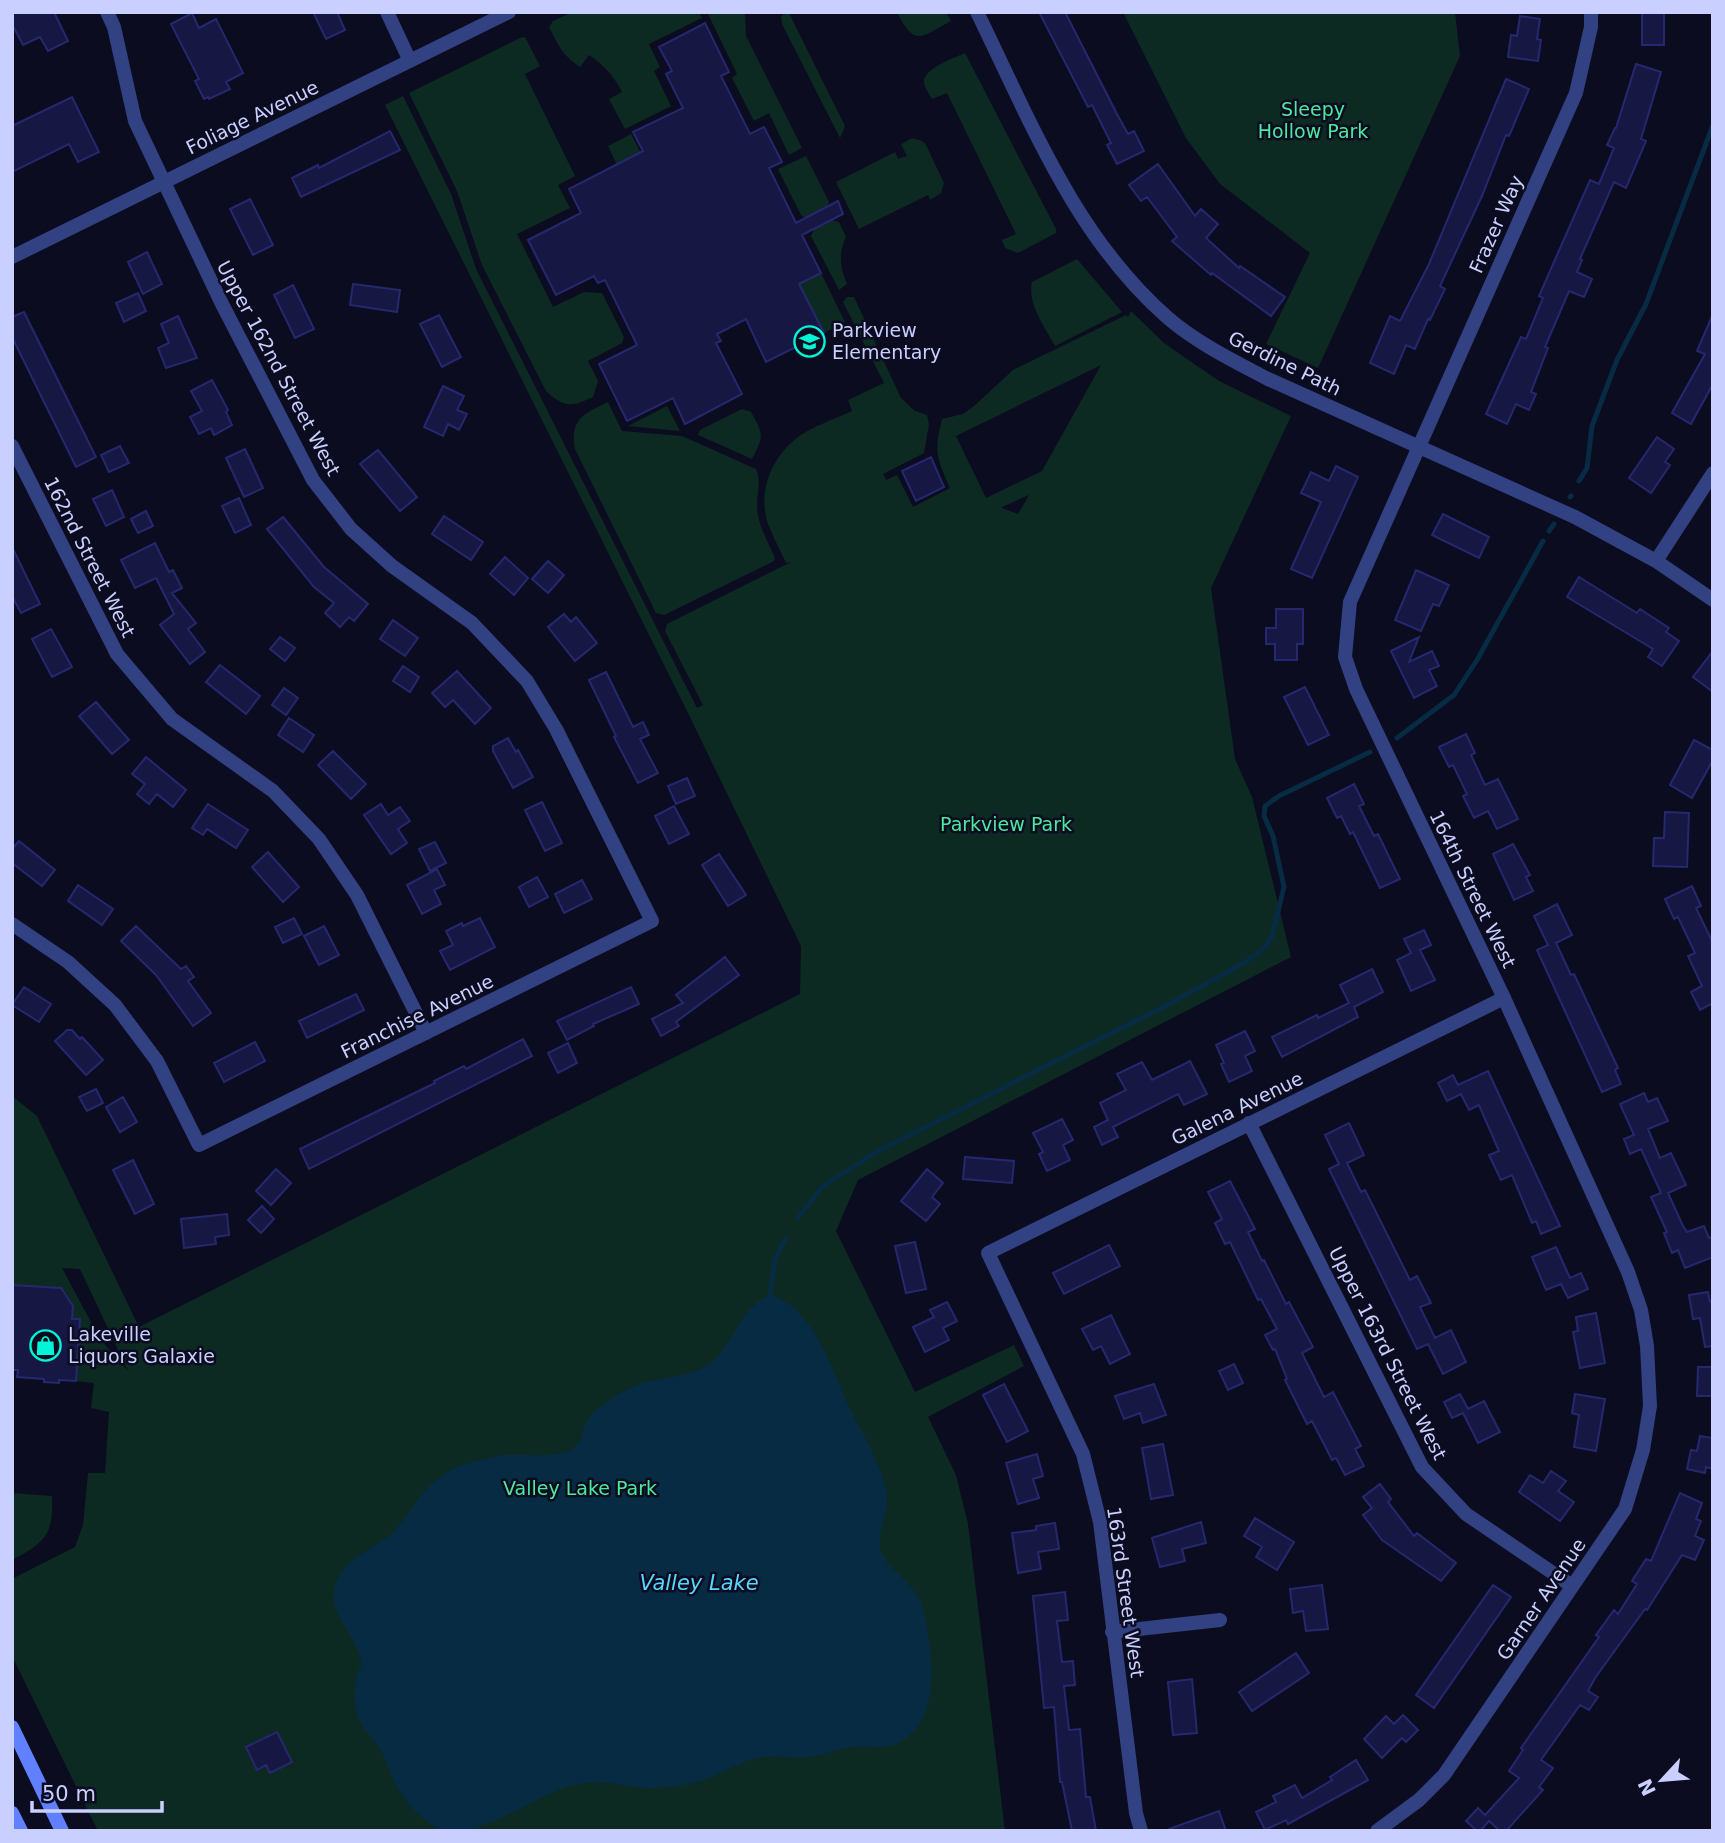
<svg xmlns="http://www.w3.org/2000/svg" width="1725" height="1843" font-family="'DejaVu Sans',sans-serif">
<rect width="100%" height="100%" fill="#0b0c1f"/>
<!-- green -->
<path fill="#0d2a22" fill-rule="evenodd" d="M572 12H699L702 18 649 44 660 67 654 71 671 106 625 129 609 99 622 92C614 76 604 65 589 55L580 67C562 55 559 46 549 27L553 21Z
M707 12H745L746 36 802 148 789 155 769 113 754 121 732 78 737 74Z
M785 12 789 13 845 126 840 138 782 24 781 17Z
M897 12H946L951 21C921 37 915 48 897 12Z
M1123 12H1455L1460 56 1318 368 1266 344 1310 253 1220 184 1186 138Z
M525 37 540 66 525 74 575 176 558 185 570 208 517 234 553 307 584 292 602 293 624 337 622 343 588 361 598 381 593 397C572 407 564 408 546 391L482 265 457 191 409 93 520 38Z
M965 53 1056 229V233L1018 253 1005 248 1002 240 1016 234 947 93 932 99C930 95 925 89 924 83 922 69 954 58 965 53Z
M403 96 451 194 476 269 697 708 703 705 665 631 667 624 791 562 786 563C780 550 773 537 768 524 757 491 772 457 798 437 813 426 835 419 852 411L848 400 884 383 843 302 847 297H854L901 398 915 411 927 415 929 424 924 453 883 474 886 480 897 475 913 507 950 488C936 457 934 451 942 419L963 414 974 406 1013 370 1126 315 1128 317 1131 311 1164 343 1219 381 1291 416 1211 588 1235 759 1252 797 1291 957 858 1180 836 1231 915 1392 1014 1345 1024 1366 928 1417 956 1475 968 1524 1005 1831H98L12 1656V1579L75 1547 83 1525 88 1473H105L109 1412 91 1408 94 1383 76 1381 80 1320 72 1319V1306L61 1288 12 1285V1096L37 1116 139 1327 800 994 801 946 688 713 385 105ZM1101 365 1042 471 986 498 956 436ZM1029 495 1018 514 1002 508V507ZM62 1268 80 1269 128 1371 100 1339Z
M631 134 641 153 617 165 608 146Z
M912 138 922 141 926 145 944 183 941 193 930 200 928 195 859 229 836 182 895 152 898 159 907 156 901 144Z
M806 156 829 202 827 207 805 218 801 215 778 169Z
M832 220 839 222 846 237C838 253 840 268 847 284L839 290 811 236 814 229Z
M1077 259 1122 312 1055 346C1045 327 1027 304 1032 282Z
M821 273 845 322 824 333 799 284Z
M608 402 622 431 682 436 756 469C762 481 756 495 757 509 759 527 768 542 775 558L774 561 664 615 656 613 575 449C569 419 585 413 608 402Z
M667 406 680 431 628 426Z
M742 409 751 412C764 435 764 436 752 459L698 435 700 430Z
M12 1493 52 1496C54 1534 45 1543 12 1560Z"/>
<!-- water -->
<path fill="#072b42" d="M770 1295C814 1306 834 1375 851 1411 859 1428 870 1443 876 1461 881 1471 886 1485 887 1496 889 1514 876 1532 881 1550 888 1575 919 1579 925 1617 933 1656 942 1721 898 1743 883 1750 868 1745 853 1747 838 1748 824 1756 808 1757 793 1759 778 1755 763 1757 743 1760 730 1769 712 1777 696 1784 676 1787 658 1788 621 1789 597 1773 559 1790 532 1801 476 1836 448 1831 428 1827 410 1807 399 1791 393 1780 389 1769 384 1757 377 1740 360 1729 356 1711 354 1702 354 1684 357 1675 360 1660 364 1673 360 1658 353 1628 319 1607 341 1573 352 1555 375 1548 391 1534 402 1524 410 1510 419 1498 443 1469 462 1463 498 1456 520 1452 550 1460 571 1450 584 1443 581 1429 588 1419 598 1405 618 1394 633 1387 660 1374 696 1381 718 1356 737 1335 741 1307 770 1295Z"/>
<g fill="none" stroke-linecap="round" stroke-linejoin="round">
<!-- stream -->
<path stroke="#072b42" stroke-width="5" d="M1579 481 1587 468 1592 426 1617 360 1646 304 1713 125
M1570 497 1571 496
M1549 531 1554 524
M1397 738 1454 695 1477 660 1543 541
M798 1218 822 1187 876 1152 1165 1006 1244 963 1265 947 1272 936 1284 887 1273 836 1264 816 1265 806 1279 796 1370 752
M770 1295 775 1259 785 1240"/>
</g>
<!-- building -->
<path fill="#161742" stroke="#26286f" stroke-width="2" d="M12 12H54L68 41 48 51 40 37 23 45 12 24Z
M313 12H337L345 30 326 39Z
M1039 12H1065L1118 116 1128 134 1134 131 1144 151 1117 164 1107 145 1111 143 1092 105 1088 107Z
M1642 12H1664V45H1642Z
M192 13 199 28 216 19 243 73 226 82 230 89 209 99 208 97 204 99 195 81 199 79 171 24Z
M1520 16 1540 19 1537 39 1541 40 1538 61 1508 57 1511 35 1517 36Z
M705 23 729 72 721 76 750 134 764 127 782 162 769 168 796 223 838 201 843 214 802 235 821 273 799 284 824 333 766 362 746 319 717 334 721 341 716 343 742 394 685 424 673 398 627 421 599 364 637 345 605 280 598 283 594 276 556 295 528 240 581 213 569 189 643 151 633 132 683 108 666 74 672 71 659 47Z
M1636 64 1661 72 1641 139 1646 141 1626 188 1614 182 1580 259 1582 260 1577 272 1592 279 1584 297 1569 291 1545 347 1548 348 1531 392 1536 394 1529 410 1516 404 1507 424 1486 414 1521 337 1526 339 1543 298 1539 296 1590 180 1599 184 1614 148 1607 145 1615 128H1616Z
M1506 79 1529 89 1509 136 1506 135 1482 196 1440 286 1445 289 1430 320 1428 319 1415 349 1406 345 1394 374 1370 363 1390 316 1400 321 1429 264Z
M72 97 99 152 78 162 69 144 12 172V126Z
M390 131 400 150 301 197 292 178 318 165 319 168Z
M1158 164 1195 216 1201 209 1218 224 1206 238 1239 268 1240 266 1285 297 1271 316 1212 273 1211 275 1172 241 1177 237 1147 197 1141 201 1129 185Z
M250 199 273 245 253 255 230 209Z
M147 252 162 284 143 294 128 262Z
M353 284 400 290 397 312 350 305Z
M293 285 314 329 295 338 274 295Z
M138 293 146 311 124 322 116 303Z
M24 312 96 457 76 467 12 337V317Z
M1713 314V384L1691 424 1672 413 1705 354 1697 351Z
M439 315 461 357 442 367 420 324Z
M178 316 197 358 166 368 158 348 169 343 161 324Z
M212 380 228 410 226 412 232 425 214 435 211 428 199 434 190 417 202 411 191 391Z
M443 386 464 396 457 410 467 414 459 430 448 424 443 436 424 427Z
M1657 437 1674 449 1665 462 1670 465 1651 493 1629 478Z
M120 446 129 463 109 472 101 455Z
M245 449 263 488 244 497 226 458Z
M378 450 417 497 400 511 360 464Z
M931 457 944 487 916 501 902 471Z
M1336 466 1358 477 1312 578 1291 569 1321 502 1301 493 1311 472 1329 481Z
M112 490 124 517 106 526 93 499Z
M239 498 251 525 235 533 222 506Z
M146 511 153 526 138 533 131 519Z
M1443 514 1489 537 1479 558 1432 535Z
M444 516 483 542 471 560 432 534Z
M283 517 324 567 368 604 354 621 349 617 340 627 325 613 334 603 314 587 267 529Z
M155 543 169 572 173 570 182 588 172 593 196 623 188 629 205 652 190 664 160 625 174 614 156 578 135 588 121 560Z
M12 547 40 604 21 613 12 596Z
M505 557 528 578 514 595 490 574Z
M548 561 564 575 548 593 532 579Z
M1416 570 1449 585 1439 606 1433 604 1421 631 1395 620Z
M1579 577 1637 613 1640 609 1669 628 1666 632 1679 641 1662 666 1648 657 1653 649 1567 597Z
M1276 609H1303V644H1297V660H1275V644H1266V628H1276Z
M564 614 571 622 576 617 597 643 575 661 548 627Z
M393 620 418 638 405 656 380 639Z
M51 629 72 667 52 677 32 639Z
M280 637 295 648 285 661 270 649Z
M1419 637 1409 662 1432 651 1439 666 1429 670 1437 686 1414 698 1391 651Z
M1713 651V692L1693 677Z
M220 665 260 696 246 714 206 682Z
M403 666 419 677 410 692 393 681Z
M457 671 491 708 475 724 453 700 445 707 432 693Z
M606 672 633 727 643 722 649 735 640 739 658 773 638 783 614 737 616 736 589 680Z
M1305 687 1329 735 1308 745 1284 697Z
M284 688 298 698 286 715 272 705Z
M96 702 129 740 112 754 79 716Z
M289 718 314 735 303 752 278 735Z
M1466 734 1475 753 1471 755 1485 785 1498 779 1518 819 1497 829 1488 811 1474 818 1463 796 1467 794 1453 765 1449 767 1439 747Z
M508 738 516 752 518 750 533 777 513 788 493 751V746Z
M1694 740 1713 750V760L1692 798 1670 785Z
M333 751 366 784 351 799 318 765Z
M146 757 186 790 173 807 157 794 149 804 137 794 145 784 132 774Z
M687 778 695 796 676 804 668 786Z
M1354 784 1364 804 1359 806 1374 836 1378 834 1400 879 1380 888 1353 832 1350 834 1341 816 1337 818 1327 798Z
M542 802 562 843 545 851 525 810Z
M208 804 248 830 236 848 207 829 203 835 192 828Z
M381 804 388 815 400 807 410 821 398 829 407 843 391 854 364 815Z
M674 806 689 834 669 844 655 816Z
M1665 812 1689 813 1687 867 1653 866 1654 838H1664Z
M19 841 55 870 42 886 12 863V849Z
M435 842 446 863 430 871 419 849Z
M1513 844 1530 875 1526 877 1533 891 1514 900 1493 854Z
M268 852 299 887 283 902 252 867Z
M719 854 746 895 728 906 702 865Z
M437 869 445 885 434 890 441 904 422 914 407 885Z
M537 877 548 897 529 907 519 887Z
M582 880 592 899 564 913 555 894Z
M78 885 113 909 102 925 68 901Z
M1692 886 1701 906 1696 908 1713 943V1008L1711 1004 1700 1010 1691 992 1702 986 1688 956 1695 953 1678 917 1674 919 1665 899Z
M1557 904 1572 935 1556 943 1571 975 1574 974 1618 1068 1615 1070 1621 1084 1602 1092 1537 950 1548 945 1534 916Z
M294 918 302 934 283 943 275 927Z
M480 918 495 947 450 970 440 951 453 945 446 931 462 923 463 926Z
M136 926 181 969 186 966 194 977 188 981 211 1013 193 1026 156 975 121 941Z
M324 926 339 955 319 965 304 936Z
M1424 930 1431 945 1420 950 1435 980 1411 991 1397 960 1411 953 1404 939Z
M725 957 739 975 676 1022 679 1026 661 1036 652 1019 683 1003 676 995Z
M1372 969 1383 992 1354 1007 1358 1017 1282 1057 1272 1037 1317 1015 1318 1018 1349 1003 1340 985Z
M24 987 51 1004 39 1022 12 1005Z
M631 987 639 1004 593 1024 594 1026 567 1040 557 1021Z
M356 994 364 1010 307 1038 299 1021Z
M67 1030H72L80 1039 82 1037 103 1060 86 1075 55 1041Z
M1245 1031 1255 1051 1245 1056 1252 1071 1229 1082 1221 1064 1224 1063 1216 1045Z
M523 1039 532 1056 309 1169 300 1149 435 1083 434 1081 464 1066 466 1069Z
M255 1042 265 1061 224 1082 214 1063Z
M568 1043 577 1063 558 1073 548 1053Z
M1190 1061 1207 1094 1184 1105 1178 1094 1113 1127 1118 1137 1102 1145 1094 1127 1108 1120 1100 1103 1126 1090 1117 1074 1142 1062 1152 1080Z
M1488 1071 1560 1226 1541 1234 1536 1221 1532 1223 1512 1175 1501 1180 1489 1155 1499 1151 1479 1105 1469 1110 1461 1094 1447 1101 1438 1083 1453 1075 1458 1085Z
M96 1089 103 1103 87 1111 79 1097Z
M1644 1093 1648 1102 1657 1098 1668 1121 1648 1129 1660 1158 1671 1153 1686 1185 1668 1193 1683 1226 1687 1232 1704 1226 1709 1238 1713 1237V1257L1685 1268 1678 1250 1672 1253 1664 1233 1667 1232 1651 1197 1661 1193 1641 1149 1630 1154 1624 1139 1634 1135 1620 1104Z
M123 1097 137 1122 120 1132 106 1107Z
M1062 1119 1073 1140 1063 1145 1070 1160 1047 1171 1039 1154 1043 1152 1033 1133Z
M1349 1123 1364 1155 1347 1163 1361 1192 1365 1190 1410 1280 1417 1276 1431 1303 1420 1307 1435 1338 1451 1330 1466 1362 1443 1374 1428 1344 1417 1349 1329 1169 1339 1164 1325 1135Z
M965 1157 1014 1161 1012 1183 963 1179Z
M133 1160 154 1204 135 1214 113 1170Z
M276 1169 291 1183 271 1205 256 1191Z
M927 1169 943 1183 932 1197 940 1204 926 1221 901 1201Z
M1230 1181 1255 1229 1248 1232 1262 1261 1264 1260 1286 1304 1289 1302 1313 1347 1302 1353 1324 1397 1333 1392 1361 1446 1355 1449 1364 1466 1345 1475 1336 1458 1332 1460 1312 1421 1307 1424 1285 1380 1287 1379 1275 1349 1273 1350 1265 1335 1277 1329 1261 1299 1258 1300 1230 1242 1225 1244 1215 1223 1222 1219 1208 1192Z
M262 1206 274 1219 261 1233 248 1220Z
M227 1214 229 1235 215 1237 216 1244 184 1248 181 1219Z
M915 1242 926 1289 906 1293 895 1246Z
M1109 1245 1120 1266 1064 1294 1053 1273Z
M1556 1247 1570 1278 1581 1273 1588 1289 1568 1298 1561 1284 1546 1290 1532 1257Z
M12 1285 61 1288 73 1306 72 1319H80L76 1381 59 1380V1383L44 1382V1379L17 1377 18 1370H12Z
M1708 1292 1710 1302 1713 1301V1346L1705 1347 1700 1318 1693 1319 1689 1295Z
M947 1302 957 1321 943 1328 949 1340 925 1352 913 1327 934 1317 930 1310Z
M1596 1313 1605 1363 1580 1368 1573 1332 1578 1331 1576 1317Z
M1111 1315 1130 1354 1110 1364 1101 1346 1093 1350 1082 1329Z
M1234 1364 1243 1383 1228 1390 1219 1371Z
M1698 1367H1713V1396H1697Z
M1004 1384 1028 1431 1007 1442 983 1395Z
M1154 1384 1166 1415 1143 1423 1140 1413 1124 1419 1115 1396Z
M1460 1394 1468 1409 1484 1401 1500 1432 1478 1443 1463 1413 1452 1418 1444 1402Z
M1575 1394 1605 1399 1596 1451 1574 1447 1579 1415 1572 1413Z
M1700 1436 1713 1438V1469L1706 1467 1705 1473 1687 1469 1691 1450 1697 1451Z
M1163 1444 1173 1495 1151 1499 1142 1448Z
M1037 1454 1043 1476 1033 1479 1039 1498 1018 1504 1006 1463Z
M1551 1471 1566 1481 1558 1491 1574 1502 1560 1521 1519 1492 1530 1475 1543 1483Z
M1380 1484 1391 1499 1388 1502 1414 1536 1417 1533 1456 1563 1441 1581 1382 1540 1363 1515 1372 1508 1363 1497Z
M1680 1493 1702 1503 1696 1519 1701 1521 1695 1536 1704 1540 1695 1560 1682 1555 1647 1610 1645 1609 1595 1678 1588 1691 1598 1697 1589 1710 1580 1705 1541 1760 1553 1768 1539 1787 1543 1790 1506 1831H1500L1489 1821 1480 1831H1477L1466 1821 1478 1808 1485 1815 1519 1778 1509 1771 1523 1750 1521 1748 1599 1637 1596 1635 1614 1610 1618 1614 1637 1584 1632 1581 1646 1559 1651 1561Z
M1255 1518 1294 1542 1277 1570 1256 1557 1262 1547 1244 1536Z
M1201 1522 1206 1543 1182 1549 1185 1561 1160 1567 1152 1538Z
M1055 1523 1059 1549 1038 1552 1041 1569 1018 1573 1012 1533 1036 1530V1526Z
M1322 1585 1328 1629 1306 1631 1303 1611 1293 1613 1290 1589Z
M1493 1585 1511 1597 1434 1708 1416 1695Z
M1065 1592 1068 1620 1057 1621 1062 1662 1073 1661 1075 1685 1064 1686 1069 1730 1080 1729 1086 1797H1090L1096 1831H1072L1062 1782H1060L1054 1707 1044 1708 1033 1596Z
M1296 1653 1309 1673 1252 1711 1239 1692Z
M1192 1679 1197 1733 1173 1735 1168 1682Z
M1403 1715 1418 1730 1406 1742 1402 1738 1382 1758 1364 1739 1386 1716 1394 1724Z
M277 1732 292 1762 270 1773 266 1765 257 1770 246 1747Z
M1356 1760 1368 1780 1288 1824 1286 1820 1265 1830 1256 1812 1276 1802 1273 1796 1295 1785 1302 1798 1332 1780 1330 1777Z
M1219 1811 1226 1831H1170L1169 1829Z"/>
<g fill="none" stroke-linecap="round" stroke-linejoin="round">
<!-- minor -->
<path stroke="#324182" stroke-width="14" d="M387 12 410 61
M977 12C1030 120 1075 237 1168 318 1197 343 1234 361 1268 379L1575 517 1656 561 1713 600
M12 257 509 12
M12 446 117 654 172 719 273 791 319 839 357 895 426 1033
M1656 561 1713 473
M12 924 68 962 115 1005 157 1061 199 1145 652 921 556 729 527 681 472 623 392 566 351 529 313 480 221 302 135 121 114 27 107 12
M1249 1123 1422 1467 1466 1514 1572 1586
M1112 1632 1220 1620
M1141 1831 1136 1813 1100 1522 1083 1454 988 1253 1504 998
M1377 1831 1419 1800 1444 1775 1625 1509 1643 1450 1650 1406 1647 1346 1641 1310 1628 1272 1504 998 1356 689 1345 657 1350 602 1576 93 1591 27V12"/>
<!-- secondary -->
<path stroke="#6080ff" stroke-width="14" d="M12 1727 62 1831
M12 1813 21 1831"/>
</g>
<!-- icons -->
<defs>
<symbol id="school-ring" viewBox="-11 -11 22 22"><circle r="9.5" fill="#0b0c1f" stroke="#00f4d6" stroke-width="1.5"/><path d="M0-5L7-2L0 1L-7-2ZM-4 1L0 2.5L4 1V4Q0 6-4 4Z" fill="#00f4d6"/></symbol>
<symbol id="shop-ring" viewBox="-11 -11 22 22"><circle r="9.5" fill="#0b0c1f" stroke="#00f4d6" stroke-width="1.5"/><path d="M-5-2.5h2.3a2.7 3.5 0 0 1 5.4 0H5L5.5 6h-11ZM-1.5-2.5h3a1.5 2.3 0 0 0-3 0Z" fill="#00f4d6"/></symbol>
</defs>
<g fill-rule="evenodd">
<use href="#school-ring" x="792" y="324" width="35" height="35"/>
<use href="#shop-ring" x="28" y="1328" width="35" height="35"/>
</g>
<g text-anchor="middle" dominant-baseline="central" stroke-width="5" stroke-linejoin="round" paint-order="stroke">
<!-- park labels -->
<g font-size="19" fill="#4de79e" stroke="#0b0c1f">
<text x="1313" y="109">Sleepy<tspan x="1313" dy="22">Hollow Park</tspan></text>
<text x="1006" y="824">Parkview Park</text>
<text x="580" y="1488">Valley Lake Park</text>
</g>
<!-- street labels -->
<g font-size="19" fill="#c9cfff" stroke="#0b0c1f">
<text transform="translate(252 117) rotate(-26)">Foliage Avenue</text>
<text transform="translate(1496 224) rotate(-66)">Frazer Way</text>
<text transform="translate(1285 363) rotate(26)">Gerdine Path</text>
<text transform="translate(279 368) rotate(62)">Upper 162nd Street West</text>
<text transform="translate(90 557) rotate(63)">162nd Street West</text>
<text transform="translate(1473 889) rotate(64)">164th Street West</text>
<text transform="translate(417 1016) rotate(-26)">Franchise Avenue</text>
<text transform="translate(1237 1108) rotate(-26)">Galena Avenue</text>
<text transform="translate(1388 1353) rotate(63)">Upper 163rd Street West</text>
<text transform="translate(1126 1592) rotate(82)">163rd Street West</text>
<text transform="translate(1541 1599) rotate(-56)">Garner Avenue</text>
</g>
<!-- poi labels -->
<g font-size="19" fill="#c9cfff" stroke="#0b0c1f" text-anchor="start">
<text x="832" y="330">Parkview<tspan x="832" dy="22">Elementary</tspan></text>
<text x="68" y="1334">Lakeville<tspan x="68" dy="22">Liquors Galaxie</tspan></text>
</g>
<!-- water labels -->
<g font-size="21" font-style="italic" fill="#57d7ff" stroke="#0b0c1f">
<text x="699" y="1583">Valley Lake</text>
</g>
</g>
<!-- border -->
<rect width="1725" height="1843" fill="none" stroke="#c9cfff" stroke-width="28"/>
<!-- north arrow -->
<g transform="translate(1662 1780) rotate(244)" stroke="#0b0c1f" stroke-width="5" paint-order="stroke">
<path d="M0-5L12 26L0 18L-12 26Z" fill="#c9cfff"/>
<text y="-10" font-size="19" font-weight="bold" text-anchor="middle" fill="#c9cfff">N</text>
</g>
<!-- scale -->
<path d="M32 1801v10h130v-10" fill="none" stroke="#c9cfff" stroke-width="3.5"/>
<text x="42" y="1801" font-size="21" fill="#c9cfff" stroke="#0b0c1f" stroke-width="5" paint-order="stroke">50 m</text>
</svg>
